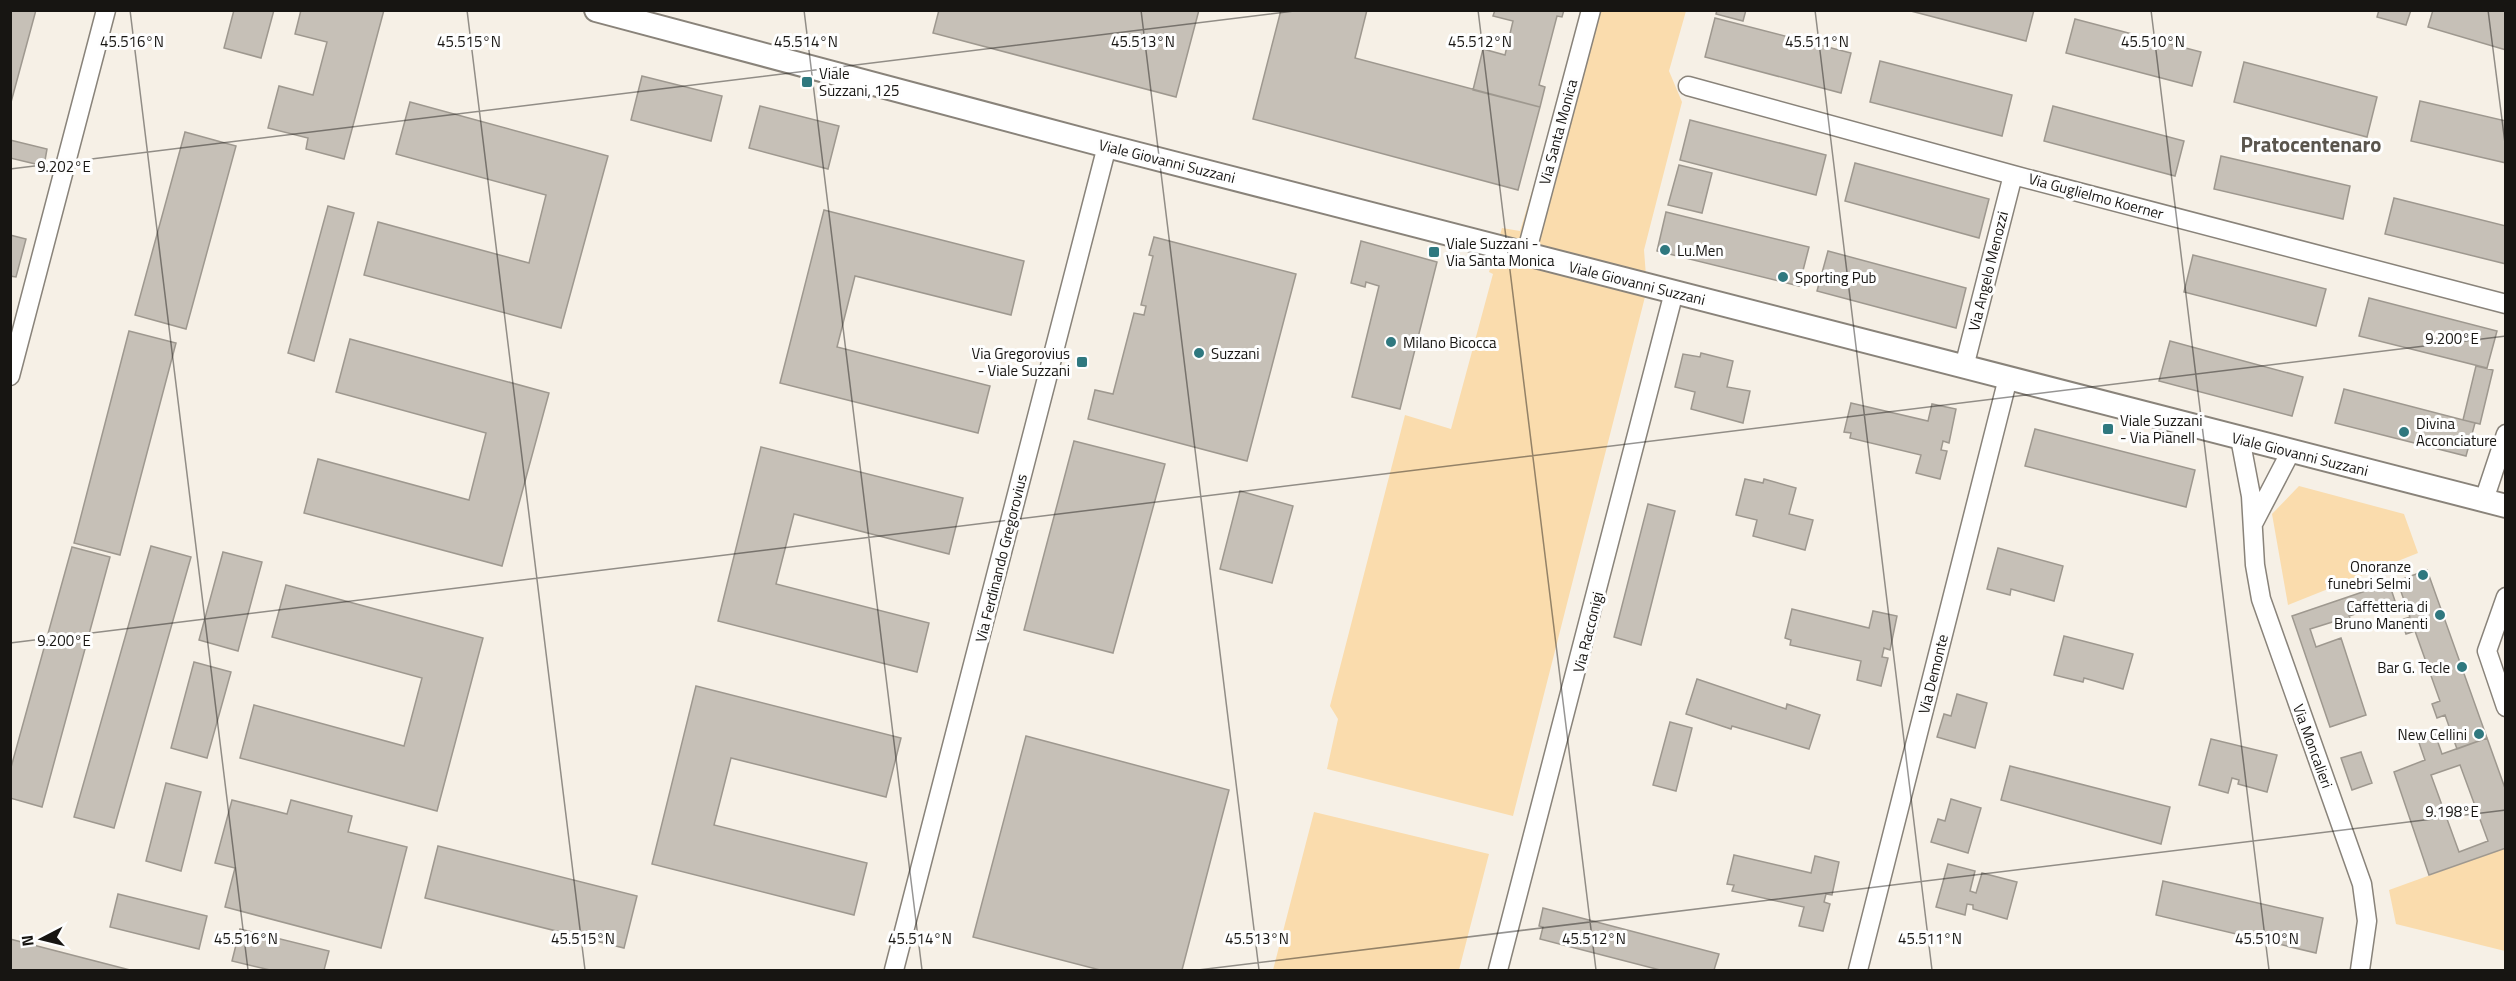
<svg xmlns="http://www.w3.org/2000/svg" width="2516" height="981" font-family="'Titillium Web',sans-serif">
<rect width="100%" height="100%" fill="#f6f0e6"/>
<!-- green -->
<path fill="#fadcad" d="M1593 11H1686L1669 71 1682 102 1644 250 1647 289 1513 816 1327 769 1338 719 1330 706 1405 415 1451 429 1493 274 1489 272 1502 228 1520 231 1568 72Z
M2299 486 2404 514 2418 553 2288 605 2272 514Z
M1314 812 1489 854 1459 970H1273Z
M2505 848V951L2396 924 2389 890Z"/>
<!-- building -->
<path fill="#c6c0b7" stroke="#9e988f" stroke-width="1.5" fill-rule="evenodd" d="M10 10H36L10 106Z
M234 10H274L261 58 224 48Z
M301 10H384L344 159 306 149 308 138 268 128 279 86 313 95 327 42 295 34Z
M939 10H1199L1176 97 933 33Z
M1281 10H1367L1355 58 1540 107 1518 190 1253 119Z
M1495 10H1564L1562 17 1557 16 1539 85 1545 87 1540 107 1473 90 1483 49 1505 55 1513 21 1493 16Z
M1717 10H1746L1743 21 1716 14Z
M1907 10H2034L2026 41Z
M2379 10H2411L2406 25 2377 17Z
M2433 10H2506V50L2428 27Z
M1715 18 1851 53 1841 93 1705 57Z
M2075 19 2201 52 2192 86 2066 53Z
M1880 61 2012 95 2002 136 1870 102Z
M2244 62 2377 97 2367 137 2234 102Z
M642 76 722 96 711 141 631 120Z
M2420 101 2506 121V163L2411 141Z
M410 102 608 156 561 328 364 275 378 222 529 263 546 195 396 154Z
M760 106 839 126 828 169 749 148Z
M2053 106 2184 141 2175 176 2044 141Z
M1690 120 1826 155 1816 195 1680 160Z
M185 132 236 146 186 329 135 315Z
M10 140 47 149 44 166 10 158Z
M2221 156 2350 186 2343 219 2214 189Z
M1855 163 1989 199 1979 238 1845 201Z
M1679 165 1712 173 1702 213 1668 205Z
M2394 198 2506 226V264L2385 234Z
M328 206 354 213 314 361 288 353Z
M824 210 1024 261 1011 315 855 276 837 347 990 386 978 433 780 383Z
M1666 212 1809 247 1799 286 1657 251Z
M10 235 26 239 16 277 10 276Z
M1154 237 1296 274 1247 461 1088 419 1095 390 1113 394 1134 313 1144 315 1146 306 1141 305 1153 256 1149 255Z
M1361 241 1437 262 1400 409 1352 397 1379 286 1366 282 1365 287 1351 283Z
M1828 251 1966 288 1956 328 1817 291Z
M2193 255 2326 289 2316 326 2184 292Z
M2369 298 2497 331 2487 368 2359 336Z
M129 331 176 343 120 555 74 543Z
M350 339 549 393 502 566 304 513 318 459 469 500 486 433 336 392Z
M2170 341 2303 377 2292 416 2159 381Z
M1701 353 1733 361 1727 387 1750 391 1743 423 1691 409 1695 392 1675 387 1683 354 1700 357Z
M2476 366 2493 370 2480 424 2463 420Z
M2344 389 2475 423 2466 456 2335 423Z
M1851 403 1928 421 1932 404 1956 409 1949 443 1943 441 1941 450 1947 451 1940 479 1916 473 1921 455 1850 438 1851 433 1844 432Z
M2035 429 2195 470 2186 507 2025 466Z
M1074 441 1165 464 1113 653 1024 630Z
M761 447 963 498 949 554 794 514 776 584 929 623 917 672 718 621Z
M1745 479 1763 483 1764 479 1796 488 1789 514 1813 520 1805 550 1753 536 1757 520 1736 515Z
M1240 491 1293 506 1272 583 1220 569Z
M1648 504 1675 511 1641 645 1614 637Z
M151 546 191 557 114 828 74 817Z
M72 547 110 557 42 807 10 798V771Z
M1998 548 2063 566 2054 601 2011 589 2010 595 1987 589Z
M223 552 262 562 238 651 199 640Z
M2427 570 2487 738 2457 749 2445 715 2437 718 2432 704 2440 701 2415 631 2406 634 2401 620 2410 617 2399 586 2397 588 2395 582Z
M2389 583 2395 601 2349 616 2351 621 2343 623 2342 619 2310 629 2316 647 2341 638 2366 715 2330 727 2292 616Z
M286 585 483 638 437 811 240 758 254 705 404 746 422 678 272 637Z
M1792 609 1869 628 1873 611 1897 616 1890 650 1884 648 1882 657 1888 658 1881 686 1857 680 1861 661 1790 645 1791 640 1785 638Z
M2064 636 2133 654 2123 689 2084 678 2083 682 2054 675Z
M194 662 231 672 207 758 171 748Z
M1697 679 1786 709 1787 704 1820 715 1809 749 1732 726 1731 729 1686 714Z
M696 686 901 738 886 797 731 758 714 825 867 863 854 915 652 864Z
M1957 694 1987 703 1975 748 1937 737 1944 714 1951 716Z
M1670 722 1692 728 1676 791 1653 785Z
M2434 731 2442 754 2487 738 2506 791V848L2429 875 2394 772 2425 760 2417 737ZM2460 765 2488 841 2459 852 2431 775Z
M1026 736 1229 790 1182 970H1100L973 937Z
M2211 739 2277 755 2267 792 2238 784 2239 780 2232 778 2228 793 2199 785Z
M2361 752 2372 783 2352 790 2341 758Z
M2010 766 2170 807 2161 844 2001 800Z
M166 783 201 792 181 871 146 861Z
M1951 799 1981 808 1968 853 1931 842 1938 819 1945 821Z
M232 800 287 814 291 800 352 816 348 832 407 847 381 948 225 907 235 868 215 863Z
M438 846 637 896 624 948 425 898Z
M1734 855 1811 873 1815 856 1839 862 1832 895 1826 894 1824 902 1830 904 1823 931 1799 926 1804 907 1732 891 1734 885 1727 884Z
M1948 864 1975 871 1970 891 1976 893 1982 873 2017 882 2007 919 1973 909V905L1967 904 1965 915 1936 907Z
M2163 881 2323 918 2316 953 2156 915Z
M118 894 207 916 199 949 110 927Z
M1543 908 1719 954 1714 970H1660L1540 939 1543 927 1539 926Z
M240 929 329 951 324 970H270L232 961Z
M10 939 130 970H10Z"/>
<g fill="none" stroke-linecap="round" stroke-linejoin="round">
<defs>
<path id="minor" d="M1688 86 2013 175 2506 304
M1526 254 1591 10
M1964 367 2013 175
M10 376 106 10
M2240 438 2251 496 2255 565 2261 599 2362 884 2367 921 2360 970
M2484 500 2506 434
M2254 522 2291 451
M2506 597 2487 651 2506 707
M894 970 1107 146
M1498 970 1674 292
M1858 970 2008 378"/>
<path id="tertiary" d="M596 10 1107 146 2506 506"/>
</defs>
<!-- minor casing -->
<use href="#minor" stroke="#89837a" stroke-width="21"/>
<!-- tertiary casing -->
<use href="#tertiary" stroke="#89837a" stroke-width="26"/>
<!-- minor -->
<use href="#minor" stroke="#fff" stroke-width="18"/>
<!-- tertiary -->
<use href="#tertiary" stroke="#fff" stroke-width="22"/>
</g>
<!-- ticks -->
<path fill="none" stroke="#171512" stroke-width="1.5" stroke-opacity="0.45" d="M130 10 248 970M467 10 585 970M804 10 922 970M1141 10 1259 970M1478 10 1596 970M1815 10 1932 970M2151 10 2269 970M2488 10 2506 151M10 169 1302 10M10 643 2506 336M1198 970 2506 810"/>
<!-- markers -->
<g fill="#2f787f" stroke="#fefefe" stroke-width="2">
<rect x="801" y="76" width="12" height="12" rx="3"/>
<circle cx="1665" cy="250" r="6"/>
<rect x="1428" y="246" width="12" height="12" rx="3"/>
<circle cx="1783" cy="277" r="6"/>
<circle cx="1391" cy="342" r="6"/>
<circle cx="1199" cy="353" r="6"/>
<rect x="1076" y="356" width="12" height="12" rx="3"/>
<rect x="2102" y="423" width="12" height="12" rx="3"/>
<circle cx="2404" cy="432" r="6"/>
<circle cx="2423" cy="575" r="6"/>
<circle cx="2440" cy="615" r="6"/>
<circle cx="2462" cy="667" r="6"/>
<circle cx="2479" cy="734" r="6"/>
</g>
<g text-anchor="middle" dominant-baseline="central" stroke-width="6" stroke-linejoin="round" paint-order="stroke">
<!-- poi labels -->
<g font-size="15" fill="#171512" stroke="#fefefe" text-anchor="start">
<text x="819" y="73">Viale<tspan x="819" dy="17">Suzzani, 125</tspan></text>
<text x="1446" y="243">Viale Suzzani -<tspan x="1446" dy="17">Via Santa Monica</tspan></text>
<text x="1677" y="250">Lu.Men</text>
<text x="1795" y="277">Sporting Pub</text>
<text x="1403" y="342">Milano Bicocca</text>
<text x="1070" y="353" text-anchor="end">Via Gregorovius<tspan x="1070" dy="17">- Viale Suzzani</tspan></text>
<text x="1211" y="353">Suzzani</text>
<text x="2120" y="420">Viale Suzzani<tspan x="2120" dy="17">- Via Pianell</tspan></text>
<text x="2416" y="423">Divina<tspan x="2416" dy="17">Acconciature</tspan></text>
<text x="2411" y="566" text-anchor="end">Onoranze<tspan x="2411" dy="17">funebri Selmi</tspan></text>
<text x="2428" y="606" text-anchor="end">Caffetteria di<tspan x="2428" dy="17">Bruno Manenti</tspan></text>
<text x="2450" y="667" text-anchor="end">Bar G. Tecle</text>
<text x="2467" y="734" text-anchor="end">New Cellini</text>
</g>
<!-- street labels -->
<g font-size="15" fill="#171512" stroke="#fefefe">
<text transform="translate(1558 132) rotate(-75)">Via Santa Monica</text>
<text transform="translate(1167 161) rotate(14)">Viale Giovanni Suzzani</text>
<text transform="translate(2096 196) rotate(15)">Via Guglielmo Koerner</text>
<text transform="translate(1988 271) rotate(-76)">Via Angelo Menozzi</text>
<text transform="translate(1637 283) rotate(14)">Viale Giovanni Suzzani</text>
<text transform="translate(2300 454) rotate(14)">Viale Giovanni Suzzani</text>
<text transform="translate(1001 558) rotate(-76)">Via Ferdinando Gregorovius</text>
<text transform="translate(1588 632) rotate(-76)">Via Racconigi</text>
<text transform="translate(1933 674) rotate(-76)">Via Demonte</text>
<text transform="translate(2313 746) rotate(70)">Via Moncalieri</text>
</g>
<!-- district labels -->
<g font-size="21" font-weight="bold" fill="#5a554d" stroke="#fefefe">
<text x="2311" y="144">Pratocentenaro</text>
</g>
</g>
<g font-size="15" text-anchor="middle" fill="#171512" stroke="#fefefe" stroke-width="6" stroke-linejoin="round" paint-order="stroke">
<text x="132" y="47">45.516°N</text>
<text x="469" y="47">45.515°N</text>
<text x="806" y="47">45.514°N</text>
<text x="1143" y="47">45.513°N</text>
<text x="1480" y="47">45.512°N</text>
<text x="1817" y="47">45.511°N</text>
<text x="2153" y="47">45.510°N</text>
<text x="64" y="172">9.202°E</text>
<text x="2452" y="344">9.200°E</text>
<text x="64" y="646">9.200°E</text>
<text x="2452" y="817">9.198°E</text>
<text x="246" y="944">45.516°N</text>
<text x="583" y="944">45.515°N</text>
<text x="920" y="944">45.514°N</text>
<text x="1257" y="944">45.513°N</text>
<text x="1594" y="944">45.512°N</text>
<text x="1930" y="944">45.511°N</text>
<text x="2267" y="944">45.510°N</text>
</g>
<!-- border -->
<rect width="2516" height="981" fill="none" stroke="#171512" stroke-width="24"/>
<!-- north arrow -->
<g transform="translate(42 939) rotate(263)" stroke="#fefefe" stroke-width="4.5" paint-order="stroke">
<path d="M0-4.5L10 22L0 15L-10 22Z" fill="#171512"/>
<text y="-9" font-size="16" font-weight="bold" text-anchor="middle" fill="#171512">N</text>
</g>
</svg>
